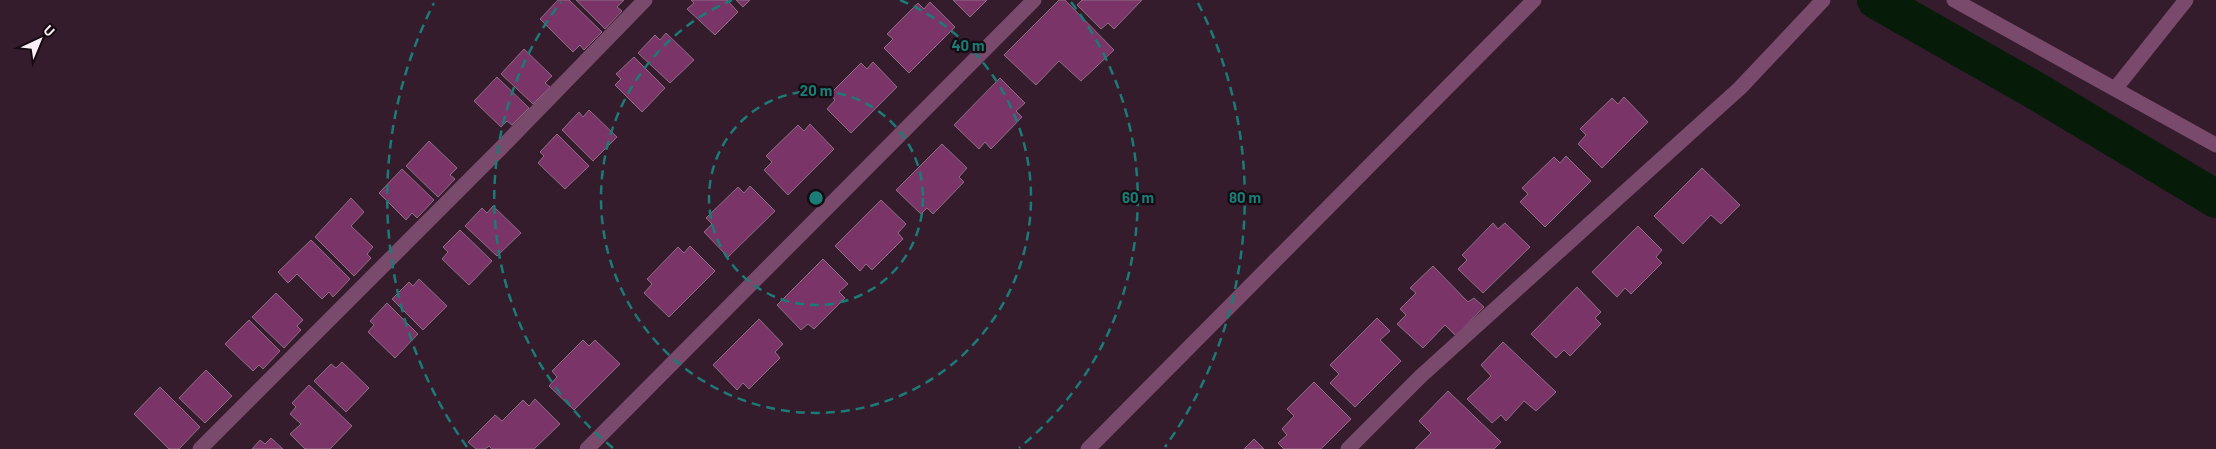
<svg xmlns="http://www.w3.org/2000/svg" width="2216" height="449" font-family="Barlow,sans-serif">
<rect width="100%" height="100%" fill="#341c2d"/>
<g fill="none" stroke-linecap="round" stroke-linejoin="round">
<!-- canal -->
<path stroke="#061c09" stroke-width="38" d="M1876 0 2036 91 2216 199"/>
</g>
<!-- building -->
<path fill="#7a3468" stroke="#8d6f83" d="M558 0H569L602 32 584 50 580 45 573 52 540 19Z
M576 0H624L617 7 622 11 605 29Z
M691 0H727L738 12 715 35 687 9 694 3Z
M736 0H750L743 7Z
M953 0H987L970 17Z
M1059 0H1065L1114 50 1081 81 1059 61 1036 85 1004 55Z
M1082 0H1142L1114 29 1108 23 1101 29 1077 5Z
M930 2 955 27 909 73 884 48 893 39 887 34 918 3 924 9Z
M666 33 694 60 670 83 638 53 655 35 660 40Z
M524 49 552 76 545 83 550 87 533 104 501 74Z
M634 57 665 88 642 112 615 85 621 79 616 74Z
M873 62 897 87 851 133 827 109 835 100 830 94 861 63 867 69Z
M497 77 529 108 512 125 507 121 501 127 474 101Z
M1000 78 1025 103 1016 111 1022 117 991 149 985 142 979 149 954 125Z
M1624 97 1648 122 1602 168 1578 144 1586 135 1580 129 1612 98 1618 104Z
M589 110 617 137 593 161 562 130 579 112 583 117Z
M810 124 834 149 788 195 764 170 772 162 766 156 798 125 804 131Z
M557 134 589 166 565 189 538 163 544 156 540 152Z
M429 141 457 168 450 175 455 179 438 197 406 166Z
M942 144 967 168 959 177 964 182 933 214 927 208 921 214 896 190Z
M1566 156 1591 181 1545 227 1520 202 1528 194 1522 188 1554 157 1560 163Z
M1702 168 1740 205 1721 224 1711 215 1683 244 1654 216Z
M402 169 434 200 417 218 412 213 406 220 379 193Z
M750 186 775 211 728 257 704 232 712 224 706 218 738 187 744 193Z
M351 198 364 212 351 226 373 247 367 254 371 258 354 276 315 237Z
M881 200 906 224 898 233 903 239 872 270 866 264 860 271 835 246Z
M493 206 521 233 497 256 465 226 482 208 487 213Z
M1493 223 1498 229 1505 223 1530 247 1483 293 1458 269 1467 260 1462 255Z
M1638 226 1662 250 1656 257 1662 263 1631 294 1625 288 1617 297 1592 272Z
M460 230 492 261 469 285 442 259 448 252 443 247Z
M311 240 350 279 333 297 329 292 322 299 297 274 288 283 278 272Z
M690 246 715 271 669 317 644 293 652 284 647 279 678 247 684 253Z
M823 259 848 284 839 292 845 298 814 329 808 324 801 330 777 305Z
M1433 266 1468 302 1474 298 1484 307 1456 336 1445 325 1423 348 1397 324 1406 315 1400 309 1416 293 1410 288Z
M419 279 447 306 423 330 392 299 409 282 413 286Z
M1577 287 1601 312 1595 318 1601 324 1570 356 1564 350 1556 358 1531 334Z
M276 293 303 320 297 326 301 330 284 348 252 317Z
M387 303 418 334 395 358 368 332 374 325 370 321Z
M1377 318 1390 331 1380 340 1401 361 1355 407 1330 383 1339 374 1330 365Z
M759 319 783 344 775 352 780 358 749 389 743 383 737 390 713 365Z
M249 320 280 351 263 369 259 365 253 371 225 344Z
M583 340 589 346 595 340 620 364 574 410 549 386 557 377 552 371Z
M1503 342 1556 392 1536 411 1524 401 1506 421 1501 415 1492 423 1467 399 1491 376 1481 365Z
M342 362 369 388 346 412 314 381 331 364 336 368Z
M206 370 232 396 205 423 179 398Z
M1314 382 1351 419 1321 449H1284L1278 443 1287 435 1282 429 1294 416 1287 409Z
M309 385 352 426 330 449H305L290 434 301 424 290 414 296 407 292 403Z
M160 387 200 427 179 449H169L134 414Z
M1448 391 1501 442 1494 449H1415L1431 433 1419 421Z
M535 399 560 424 534 449H492L489 446 485 449H476L468 442 495 415 502 421 523 400 529 406Z
M271 438 283 449H252L260 440 265 444Z
M1254 439 1264 449H1244Z"/>
<g fill="none" stroke-linecap="round" stroke-linejoin="round">
<!-- minor -->
<path stroke="#794a6b" stroke-width="15" d="M1954 0 2216 145
M2115 89 2186 0
M200 449 499 150 645 0
M587 449 1034 0
M1088 449 1534 0
M1348 449 1421 376 1740 88 1823 0"/>
</g>
<!-- distance rings -->
<g fill="none" stroke="#1b7c75" stroke-width="2.5" stroke-dasharray="9 6">
<circle cx="816" cy="198" r="107"/>
<path d="M900 0A215 215 0 1 1 732 0"/>
<path d="M613 448A322 322 0 0 1 561 2M1071 2A322 322 0 0 1 1019 448"/>
<path d="M467 447A429 429 0 0 1 434 3M1198 3A429 429 0 0 1 1165 447"/>
</g>
<circle cx="816" cy="198" r="8" fill="#1b7c75" stroke="#150b12" stroke-width="2.5"/>
<g font-size="15" text-anchor="middle" font-weight="bold" fill="#1b7c75" stroke="#150b12" stroke-width="4.5" stroke-linejoin="round" paint-order="stroke">
<text x="968" y="51">40 m</text>
<text x="816" y="96">20 m</text>
<text x="1138" y="203">60 m</text>
<text x="1245" y="203">80 m</text>
</g>
<!-- north arrow -->
<g transform="translate(40 40) rotate(44)" stroke="#150b12" stroke-width="4" paint-order="stroke">
<path d="M0-4L9 19L0 12L-9 19Z" fill="#fdeff8"/>
<text y="-8" font-size="14" font-weight="bold" text-anchor="middle" fill="#fdeff8">U</text>
</g>
</svg>
